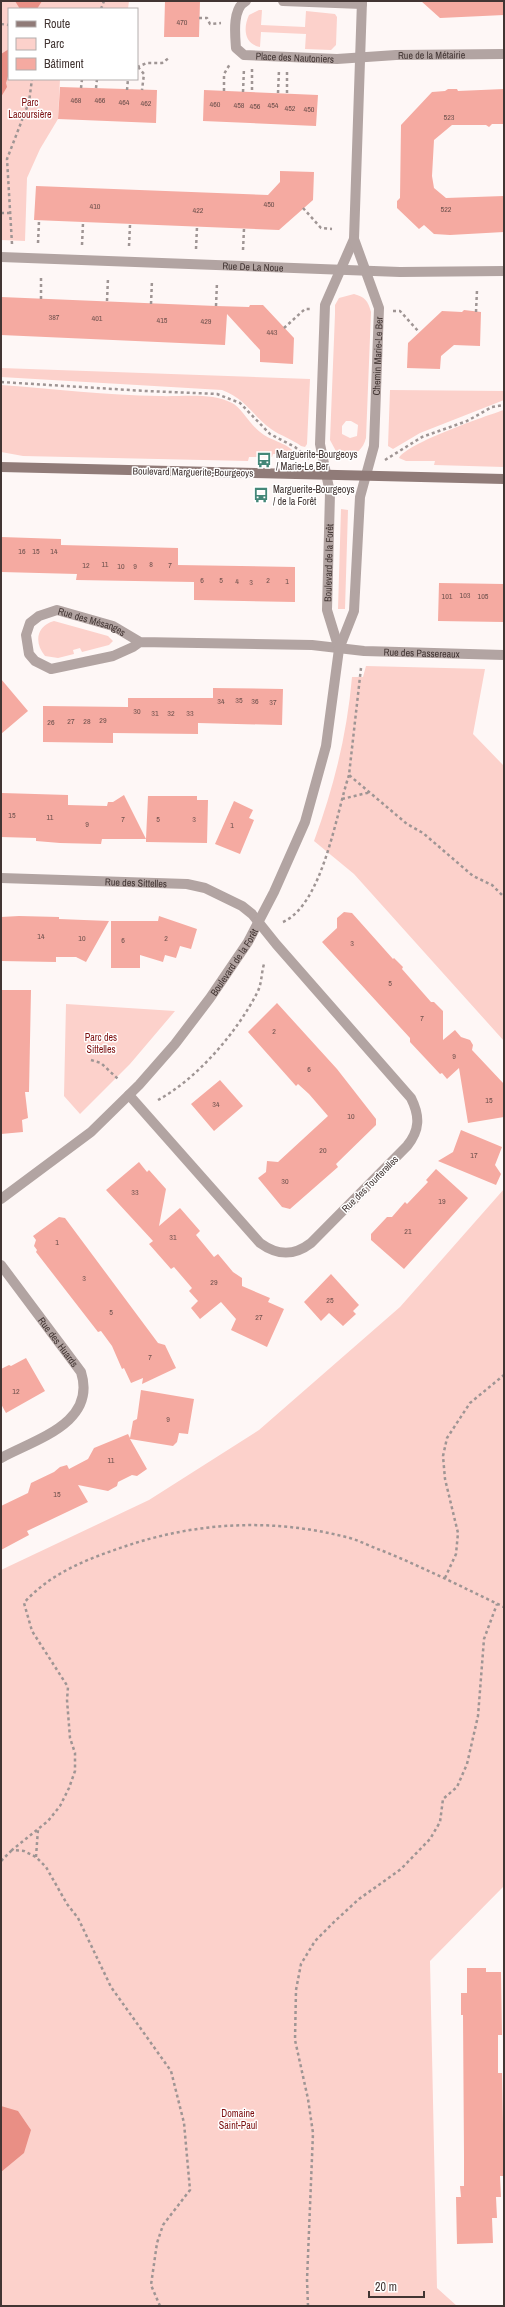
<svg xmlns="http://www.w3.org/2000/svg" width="505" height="2307" font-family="'Archivo Narrow',sans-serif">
<rect width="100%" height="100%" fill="#fef7f6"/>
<!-- green -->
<path fill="#fcd1cb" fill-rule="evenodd" d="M1 1H129L128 9H9V79H60L58 119 40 149 27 178 25 241 1 240Z
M259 10H262L261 25 305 27 306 11 335 14 337 17 336 45 331 50 305 49 306 34 261 32 260 47C244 44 243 28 249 15Z
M354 294C365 297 368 301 371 312L366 438C362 453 351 458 337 453L330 440 335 314V305L339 298ZM346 421H351L358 425 357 436 350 438 342 434V426Z
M1 368 310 379 307 444 305 447 301 446C292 439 281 436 271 429 252 415 246 399 222 390L1 377Z
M1 385C54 389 107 395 159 396 182 397 211 392 232 403 242 408 251 427 264 435 273 441 293 445 296 456L283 457V454H273L272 457H249L248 461 23 456 1 452Z
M390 390 504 391V400L420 433 393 449 388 446Z
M504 410V467L434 465 435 461H406L399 458C407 443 486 416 504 410Z
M341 509 348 510 345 609H338Z
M54 621 108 636 113 641 109 645 82 652 80 648 73 650 74 654 58 658 45 656C34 643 36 626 54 621Z
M366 666 485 669 473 734 504 766V1041L354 874 314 841C334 787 347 734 352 677H363Z
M66 1004 175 1011 130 1064 80 1114 64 1096Z
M504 1189V1886L430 1961 437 2288 457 2306H1V1570L149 1500 259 1430 400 1307Z"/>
<!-- water -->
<path fill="#e98f85" d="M15 1H42L37 9H20Z
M9 49V73L6 83 7 87 1 97V110V54Z
M1 2106 18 2111 31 2130 24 2153 1 2172Z"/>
<!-- building -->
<path fill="#f5aaa1" d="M165 1H200L199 37H164Z
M421 1H504V15L440 18Z
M60 87 157 90 156 123 58 119Z
M448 89H457L458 91 504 89V124H492L489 127 486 125H452L434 140 432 176 434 188 446 198 504 196V232L450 235 434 234 424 225 419 229 397 208V201L400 198 401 125 432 92 445 91Z
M204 90 318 95 316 126 203 121Z
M280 171 314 172 313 200 279 230 34 220 36 186 268 195 280 182Z
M1 297 216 306 249 307 250 305H263L294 338 293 364 260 362V350L227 314 225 345 1 335Z
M464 310 481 312 480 346 454 345 441 356 440 369 407 368 408 343 442 311 462 312Z
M1 537 61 539V545L178 548V565L295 567V602L194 600V582L76 580 77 574 1 572Z
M439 583 504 584V622L438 621Z
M1 679 28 711 1 734Z
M213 688 283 689 282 725 198 723V734L113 733V743L43 742V706L128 707V698H213Z
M2 793 68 795V805L107 806 108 802H113L124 795 146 839 148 796H197V800H208L207 843 146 842V839H102L101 844 60 843 36 841V838L1 837Z
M234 801 253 810 249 818 254 820 240 854 215 844Z
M344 912 352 913 393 959 394 958 403 967 402 969 431 1002H434L443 1011V1040L455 1030 461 1037 470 1040 473 1045 472 1050 504 1084V1117L468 1123 459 1068 447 1079 442 1073 440 1074 410 1042V1038L322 942 337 928V918Z
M19 916 59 917V919L109 921 86 962 76 957H56V962L1 961V917Z
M159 916 197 929 191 949 180 946 176 958 165 955 163 962 140 955V968H111V921H158Z
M1 990H31L29 1092H25L28 1118 22 1120 23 1132 1 1134Z
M277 1003 337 1069 376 1119V1125L336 1164 338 1167 290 1209 282 1207 258 1178 266 1172 267 1161 278 1162 328 1116 309 1094 298 1084 296 1086 248 1032Z
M220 1080 243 1106 214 1131 191 1104Z
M461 1130 502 1147 495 1165 501 1174 496 1185 438 1161 453 1152Z
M139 1162 147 1172 149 1170 166 1189 159 1226 180 1208 200 1231 196 1235 214 1257 218 1254 233 1272 242 1278V1286L270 1298 268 1302 284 1309 267 1347 231 1330 236 1319 221 1302 200 1319 191 1308 198 1301 189 1291 192 1288 174 1267 171 1269 149 1244 153 1241 106 1190Z
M436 1169 468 1198 404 1269 371 1240V1234L387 1217H392L405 1202 407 1204 428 1182 426 1180Z
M59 1217 65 1218 158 1343 165 1345 176 1368 142 1384 143 1378 131 1383 124 1368 122 1369 112 1346 101 1331 98 1332 36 1252 37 1250 34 1246 36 1240 33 1236Z
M331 1274 359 1305 353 1311 356 1314 343 1326 329 1313 321 1321 304 1302Z
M26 1358 45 1391 6 1413 1 1404V1369L9 1365 11 1366Z
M141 1390 194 1399 188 1434 179 1433 177 1442 173 1446 130 1439 147 1469 137 1476 132 1475 118 1482 117 1486 108 1491 78 1485 88 1502 27 1531 29 1535 1 1550V1506L28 1493 31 1483 54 1472 60 1467 67 1465 69 1469 88 1459 94 1448 128 1434 130 1438 133 1421 137 1419Z
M467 1968H486V1972H501L502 2035H498V2073H502L504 2176H500L501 2197H496L497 2218H492L493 2243 457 2244 456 2197H461L460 2186H464V2155L463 2015H461V1993H467Z"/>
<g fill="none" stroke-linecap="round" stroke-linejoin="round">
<!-- path -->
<path stroke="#9f9594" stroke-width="2.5" stroke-dasharray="3 3" stroke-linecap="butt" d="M101 9 104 1
M199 18H207L210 24 221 23
M1 24 9 25
M137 67 147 63H162L169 58
M138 67 144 74 142 90
M252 69V92
M81 88 82 79
M96 88 97 79
M127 90 128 79
M224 91V74L230 64
M243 92 244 68
M278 93 279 70
M287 93V70
M303 208 321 228 332 229
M1 213H10
M38 243 39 221
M12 244 7 159 29 102 32 79
M82 245 83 223
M129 246 130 225
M196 249 197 227
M243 250 244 229
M41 299V276
M107 301 108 278
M151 304 152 280
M216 306 217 282
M393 311H400L419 332
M476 312 477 290
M284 328 305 309H312
M1 382 145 391 217 394 240 403 270 434 295 447 309 459
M385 460 422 437 467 421 492 407 504 405
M361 668 349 775 407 824 423 833 473 876 492 885 504 897
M342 799 371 792
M283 922C323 904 336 814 349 775
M91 1060 101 1063 118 1079
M158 1100C197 1079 237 1032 257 993 262 984 261 974 264 964
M445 1578 456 1554 458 1533 445 1479 443 1456 447 1438 470 1403 504 1375
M36 1857 38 1829
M1 1861 12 1850
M160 2306 151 2285 157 2243 163 2225 190 2190 184 2123 171 2071 111 1987 78 1918 67 1904 46 1867 36 1857 24 1851 12 1850 48 1821 60 1806 69 1788 75 1771V1753L70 1738 67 1700 68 1687 32 1631 24 1603C49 1574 87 1559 123 1547 196 1522 271 1518 346 1537 359 1540 371 1547 383 1551 425 1568 464 1588 504 1607
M308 2306 307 2280 313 2133 308 2099 295 2040 296 1990 301 1964 315 1941 335 1921 359 1899 401 1869 430 1839 440 1822 443 1799 457 1787 467 1764 478 1716 484 1639 497 1604"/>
<!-- street -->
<g stroke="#b2a4a2" stroke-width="10">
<path id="s1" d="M246 1C232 8 235 35 236 48L244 55 337 59 396 55 504 54"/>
<path d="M283 1 362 4"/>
<path id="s2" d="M1 257 400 272 504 271"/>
<path id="s3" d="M140 642 133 647 113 656 51 669 35 661 29 654 26 635 30 623 39 616 57 610 113 626 140 642 312 645 364 651 504 655"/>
<path id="s4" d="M339 649 327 610 330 493 320 444 325 305 354 239 362 1"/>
<path id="s5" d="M1 878 187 884 205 888 242 906 252 914 276 944 411 1098C420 1116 420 1130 407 1146L311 1243C294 1256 278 1256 260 1243L129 1095"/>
<path id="s6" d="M1 1199 91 1132 139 1085 175 1044 210 998 248 942 274 892 305 822 326 746 339 649 354 611 360 497 374 446 379 308 354 239"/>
<path id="s7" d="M1 1265 81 1372C97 1423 36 1439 1 1458"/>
</g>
<!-- secondary -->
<path stroke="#907b78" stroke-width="10" d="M1 467 504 479"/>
</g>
<!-- icons -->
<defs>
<symbol id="bus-bare" viewBox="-9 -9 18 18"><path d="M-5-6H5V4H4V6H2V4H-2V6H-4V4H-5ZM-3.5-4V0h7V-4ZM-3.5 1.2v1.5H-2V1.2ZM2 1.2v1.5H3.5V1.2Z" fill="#448778" stroke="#fff" stroke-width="2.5" paint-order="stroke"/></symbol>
</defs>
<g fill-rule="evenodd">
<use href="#bus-bare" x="253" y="449" width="22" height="22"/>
<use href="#bus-bare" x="250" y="484" width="22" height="22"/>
</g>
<g text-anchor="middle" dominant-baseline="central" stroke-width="3" stroke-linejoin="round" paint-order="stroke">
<!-- number labels -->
<g font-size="8" fill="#6f524e">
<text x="182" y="22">470</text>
<text x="76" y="100">468</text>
<text x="100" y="100">466</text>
<text x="124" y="102">464</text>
<text x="146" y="103">462</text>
<text x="215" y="104">460</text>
<text x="239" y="105">458</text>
<text x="273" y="105">454</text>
<text x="255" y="106">456</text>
<text x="290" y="108">452</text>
<text x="309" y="109">450</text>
<text x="449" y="117">523</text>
<text x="269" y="204">450</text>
<text x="95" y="206">410</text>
<text x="446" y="209">522</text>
<text x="198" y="210">422</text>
<text x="54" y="317">387</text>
<text x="97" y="318">401</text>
<text x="162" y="320">415</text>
<text x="206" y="321">429</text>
<text x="272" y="332">443</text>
<text x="22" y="551">16</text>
<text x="36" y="551">15</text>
<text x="54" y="551">14</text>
<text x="105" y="564">11</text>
<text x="151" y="564">8</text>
<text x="86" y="565">12</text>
<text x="170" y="565">7</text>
<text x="121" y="566">10</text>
<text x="135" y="566">9</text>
<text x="202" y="580">6</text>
<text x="221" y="580">5</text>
<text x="268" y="580">2</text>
<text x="237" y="581">4</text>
<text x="287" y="581">1</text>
<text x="251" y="582">3</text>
<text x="465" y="595">103</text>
<text x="447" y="596">101</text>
<text x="483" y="596">105</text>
<text x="239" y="700">35</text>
<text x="221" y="701">34</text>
<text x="255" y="701">36</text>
<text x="273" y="702">37</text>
<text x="137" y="711">30</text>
<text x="155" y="713">31</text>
<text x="171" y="713">32</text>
<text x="190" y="713">33</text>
<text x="103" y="720">29</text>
<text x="71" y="721">27</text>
<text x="87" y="721">28</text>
<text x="51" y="722">26</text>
<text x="12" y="815">15</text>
<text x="50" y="817">11</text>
<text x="123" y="819">7</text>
<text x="158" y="819">5</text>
<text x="194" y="819">3</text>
<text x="87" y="824">9</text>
<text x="232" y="825">1</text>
<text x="41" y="936">14</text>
<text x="82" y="938">10</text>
<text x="166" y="938">2</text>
<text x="123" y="940">6</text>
<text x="352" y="943">3</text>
<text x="390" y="983">5</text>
<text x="422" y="1018">7</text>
<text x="274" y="1031">2</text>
<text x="454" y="1056">9</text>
<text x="309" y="1069">6</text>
<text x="489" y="1100">15</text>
<text x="216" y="1104">34</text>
<text x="351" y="1116">10</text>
<text x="323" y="1150">20</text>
<text x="474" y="1155">17</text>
<text x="285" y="1181">30</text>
<text x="135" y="1192">33</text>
<text x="442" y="1201">19</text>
<text x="408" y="1231">21</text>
<text x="173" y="1237">31</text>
<text x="57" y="1242">1</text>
<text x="84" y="1278">3</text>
<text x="214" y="1282">29</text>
<text x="330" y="1300">25</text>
<text x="111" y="1312">5</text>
<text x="259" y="1317">27</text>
<text x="150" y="1357">7</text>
<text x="16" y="1391">12</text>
<text x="168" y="1419">9</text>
<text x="111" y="1460">11</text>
<text x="57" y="1494">15</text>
</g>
<!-- street labels -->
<g font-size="10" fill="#423533" stroke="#fff">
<text stroke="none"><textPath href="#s1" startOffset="249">Rue de la Métairie</textPath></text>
<text stroke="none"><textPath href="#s1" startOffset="112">Place des Nautoniers</textPath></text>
<text stroke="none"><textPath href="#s2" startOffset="252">Rue De La Noue</textPath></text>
<text stroke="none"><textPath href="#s6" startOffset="967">Chemin Marie-Le Ber</textPath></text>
<text transform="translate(193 472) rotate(1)">Boulevard Marguerite-Bourgeoys</text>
<text stroke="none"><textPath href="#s4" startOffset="88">Boulevard de la Forêt</textPath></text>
<text stroke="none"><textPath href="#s3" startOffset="220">Rue des Mésanges</textPath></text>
<text stroke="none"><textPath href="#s3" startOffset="555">Rue des Passereaux</textPath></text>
<text stroke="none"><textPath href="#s5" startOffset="135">Rue des Sittelles</textPath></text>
<text stroke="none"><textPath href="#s6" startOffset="335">Boulevard de la Forêt</textPath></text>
<text transform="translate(370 1184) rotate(-45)">Rue des Tourterelles</text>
<text stroke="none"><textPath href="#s7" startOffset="96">Rue des Huards</textPath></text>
</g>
<!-- park labels -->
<g font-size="10" fill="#7c1010" stroke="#fff">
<text x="30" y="102">Parc<tspan x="30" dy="12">Lacoursière</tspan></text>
<text x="101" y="1037">Parc des<tspan x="101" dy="12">Sittelles</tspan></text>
<text x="238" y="2113">Domaine<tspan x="238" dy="12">Saint-Paul</tspan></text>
</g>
<!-- poi labels -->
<g font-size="10" fill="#423533" stroke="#fff" text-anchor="start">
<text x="276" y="454">Marguerite-Bourgeoys<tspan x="276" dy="12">/ Marie-Le Ber</tspan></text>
<text x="273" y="489">Marguerite-Bourgeoys<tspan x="273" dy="12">/ de la Forêt</tspan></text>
</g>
</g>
<!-- border -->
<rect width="505" height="2307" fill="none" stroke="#423533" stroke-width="4"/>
<!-- legend -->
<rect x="8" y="8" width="130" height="72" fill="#ffffff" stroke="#b3aead"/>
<rect x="16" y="21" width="20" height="6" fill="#907b78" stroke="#b3aead"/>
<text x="44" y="28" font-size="12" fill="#423533">Route</text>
<rect x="16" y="38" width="20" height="12" fill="#fcd1cb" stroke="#b3aead"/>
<text x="44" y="48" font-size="12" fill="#423533">Parc</text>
<rect x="16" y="58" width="20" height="12" fill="#f5aaa1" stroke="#b3aead"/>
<text x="44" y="68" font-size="12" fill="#423533">Bâtiment</text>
<!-- scale -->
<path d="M369 2291v6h55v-6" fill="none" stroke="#423533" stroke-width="2"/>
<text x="375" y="2291" font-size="12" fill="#423533" stroke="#ffffff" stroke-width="3" paint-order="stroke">20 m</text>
</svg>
